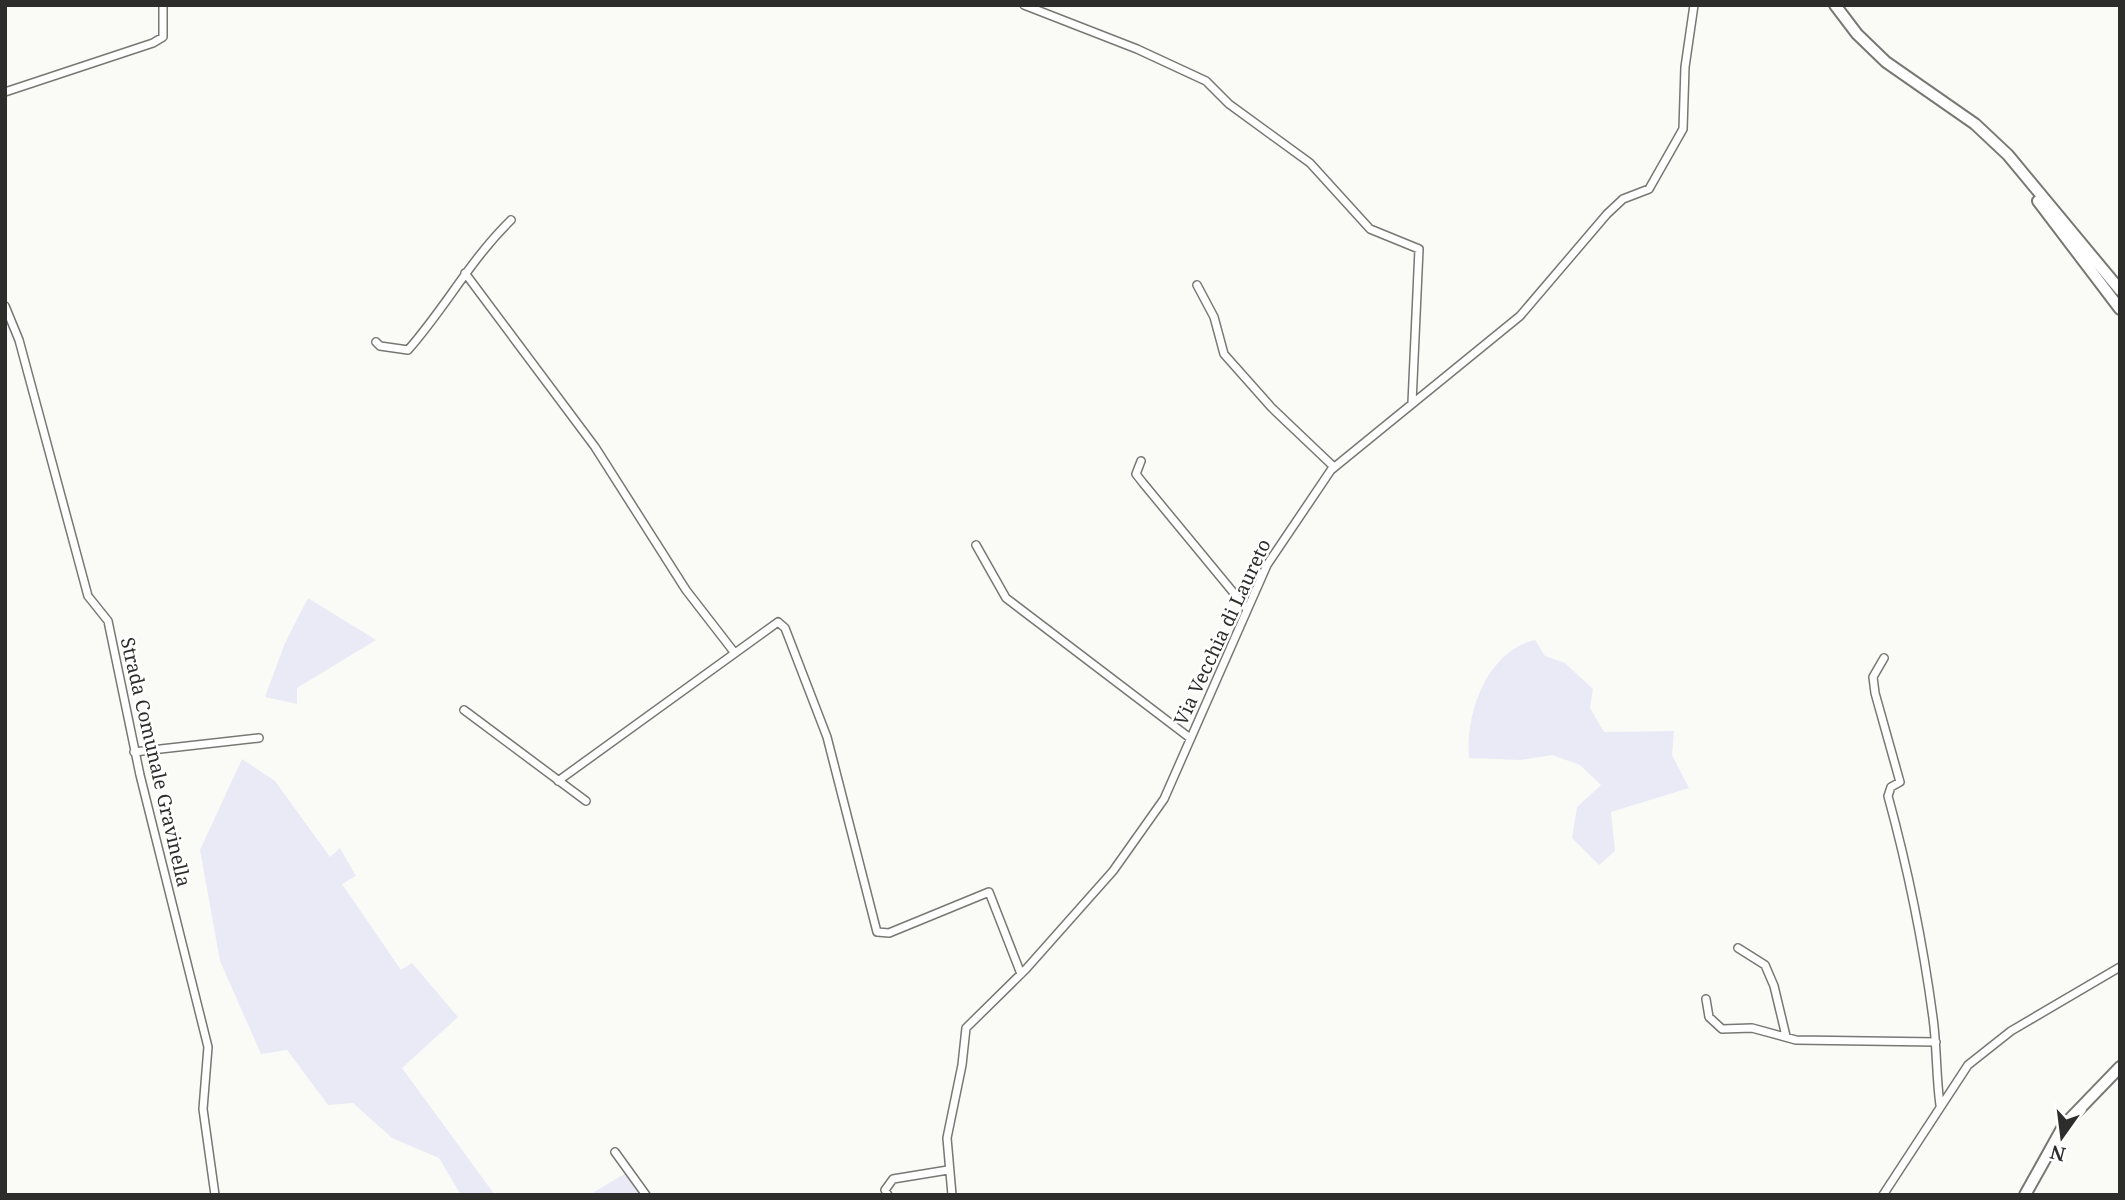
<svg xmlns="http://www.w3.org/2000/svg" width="2125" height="1200" font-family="'Noto Serif',serif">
<rect width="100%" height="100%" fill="#fafbf6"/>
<!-- green -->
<path fill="#eaeaf7" d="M308 598 376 640 297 688V704L265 697 285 643Z
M1535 640 1545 656 1565 663 1593 689 1590 708 1604 732 1674 731 1672 755 1689 788 1611 812 1615 851 1599 865 1572 838 1577 807 1601 785 1580 765 1552 755 1520 760 1469 758C1465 713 1487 651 1535 640Z
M242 759 275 781 330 857 340 848 356 876 342 884 401 970 412 963 458 1017 402 1068 495 1195H461L439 1158 392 1138 353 1103 328 1105 287 1050 261 1054 220 961 200 850Z
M626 1173 642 1195H589Z"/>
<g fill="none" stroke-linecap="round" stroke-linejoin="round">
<defs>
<path id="minor" d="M1024 5 1137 49 1206 81 1229 104 1310 163 1370 229 1419 249 1412 403
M5 92 153 43 163 37V5
M465 273 595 447 686 590 734 652
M1197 285 1214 317 1224 354 1271 407 1334 467
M5 306 19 340 88 596 108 621 140 775 208 1047 203 1109 215 1195
M376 342 380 346 408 350C446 307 470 260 511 220
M1141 461 1136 474 1143 483 1247 609
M976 545 1006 598 1190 738
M1884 658 1873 677 1875 693 1900 782 1891 787 1888 796C1908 869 1923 943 1933 1018 1937 1047 1936 1076 1940 1105
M464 710 586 801
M134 752 259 738
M558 781 778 622 785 628 827 737 877 932 889 933 989 892 1021 974
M1738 948 1765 965 1774 986 1786 1036
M1706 999 1709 1017 1722 1029 1752 1028 1796 1040 1936 1042
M615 1152 646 1195
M888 1195 885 1190 893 1179 948 1170
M952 1195 947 1138 962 1065 966 1028 1026 969 1113 871 1164 799 1267 565 1331 470 1520 316 1607 214 1623 199 1649 189 1683 129 1685 67 1694 5
M1883 1195 1968 1065 2011 1031 2120 967"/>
<path id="primary" d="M1835 5 1857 34 1886 62 1975 124 2008 155 2120 290
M2038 201 2120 309
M2025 1195 2064 1125 2120 1067"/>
</defs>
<!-- minor casing -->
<use href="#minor" stroke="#777874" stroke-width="10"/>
<!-- primary casing -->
<use href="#primary" stroke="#777874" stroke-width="14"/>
<!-- minor -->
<use href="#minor" stroke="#fff" stroke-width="7"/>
<!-- primary -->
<use href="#primary" stroke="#fff" stroke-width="10"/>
</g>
<g text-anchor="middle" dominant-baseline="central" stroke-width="5" stroke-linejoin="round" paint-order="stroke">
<!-- street labels -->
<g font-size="19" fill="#2d2d2c" stroke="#fff">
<text transform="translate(1222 632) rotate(-65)">Via Vecchia di Laureto</text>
<text transform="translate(156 762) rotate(77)">Strada Comunale Gravinella</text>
</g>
</g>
<!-- border -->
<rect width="2125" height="1200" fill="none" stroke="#2d2d2c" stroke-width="14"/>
<!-- north arrow -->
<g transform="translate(2062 1137) rotate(194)" stroke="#ffffff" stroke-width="5" paint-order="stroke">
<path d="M0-5L12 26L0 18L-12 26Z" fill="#2d2d2c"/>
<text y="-10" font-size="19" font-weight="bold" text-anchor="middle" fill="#2d2d2c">N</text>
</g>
</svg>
